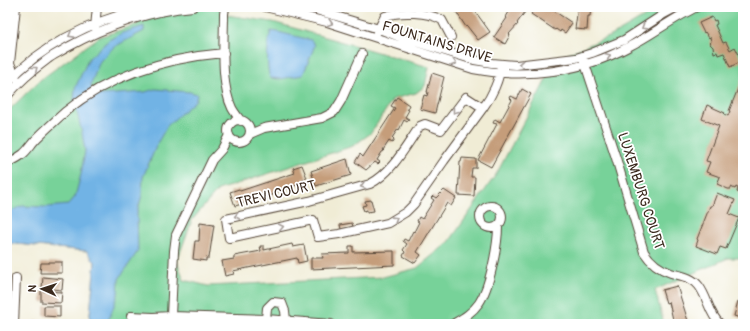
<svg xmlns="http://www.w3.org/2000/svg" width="750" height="331" font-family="Pangolin,sans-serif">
<rect width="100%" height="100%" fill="#fff"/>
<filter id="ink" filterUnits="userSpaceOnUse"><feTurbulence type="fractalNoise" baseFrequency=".025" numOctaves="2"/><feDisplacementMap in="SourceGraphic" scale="8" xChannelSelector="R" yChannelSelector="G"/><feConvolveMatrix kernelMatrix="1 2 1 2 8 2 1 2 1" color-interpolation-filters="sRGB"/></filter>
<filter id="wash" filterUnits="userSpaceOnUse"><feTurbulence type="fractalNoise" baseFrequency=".012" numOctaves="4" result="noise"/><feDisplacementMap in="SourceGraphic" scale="16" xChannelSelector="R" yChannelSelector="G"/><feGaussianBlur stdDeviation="0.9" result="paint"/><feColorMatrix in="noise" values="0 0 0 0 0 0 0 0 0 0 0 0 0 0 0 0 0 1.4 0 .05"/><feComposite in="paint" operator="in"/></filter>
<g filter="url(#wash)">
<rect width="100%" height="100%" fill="#f0ecd5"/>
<!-- green -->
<path fill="#77d299" stroke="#597e5c" d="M139 7H229L226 15 273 22 429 67 425 86 416 93 393 99 371 133 353 146 218 190 192 220 177 261 184 280 208 286 383 277 417 268 449 242 497 173 547 78 564 55 613 35 661 7H743V258H728L655 290 664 324H89L95 262 87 251 7 243V112L40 80 99 37 138 24Z"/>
<!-- water -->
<path fill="#71b3e5" stroke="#566e82" d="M144 26V31L114 47 100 61 91 84 92 91 101 95 145 92 155 89 190 92 197 94 196 100 167 126 158 142 143 177 142 195 137 213 138 251 119 279 118 295 107 324H89L95 262 87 251 7 243V213L22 206 46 207 68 205 75 197 81 174 85 151 82 133 74 100 75 88 89 58 109 40 122 33Z
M271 31 278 32 311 40 315 45 303 75 280 79 270 78C266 67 267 42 271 31Z"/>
<g id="blocks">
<!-- building -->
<path fill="#c59d7a" d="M453 7H472L490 32 478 40 467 26 466 27Z
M512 7 527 8 525 12 517 23 518 24 509 34 510 35 505 44 494 37 507 18 506 17Z
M536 7H548L572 23 565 33 561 30 560 32 556 29 555 30 531 14Z
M578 7H591L590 16H588L587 30 575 29Z
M712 17 714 21 716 20 717 24 715 25 723 43 726 42 730 50 735 47 742 61 730 67 724 53 718 55 717 52 714 53 713 47 710 44 711 41 710 37 709 38 705 32 704 33 699 23Z
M432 73 444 77 435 113 420 109 424 95 427 96 428 92H427Z
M743 76V194L737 192 738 188 736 187 735 189 731 187V189H728L717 184 720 177 706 172 710 162 706 161 719 126 702 119 707 105 725 113 724 114 728 116 730 111H729Z
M522 89 531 94 491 167 478 160 497 124 493 123 495 119 500 122 512 100 510 98 511 96 517 99Z
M397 97 409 105 407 109 409 110 405 117 409 119 407 122 404 120 399 130 398 129 392 138 394 140 392 143 389 141 383 150 384 151 382 152 377 160 380 162 378 164 375 162 366 170 355 162 360 154 363 157 395 108 391 106Z
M462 158 476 159V168H472L471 177H475L474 196 458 195 460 162H461Z
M347 159 351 175 316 186 311 171Z
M302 165 307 178 303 179 304 181 296 184 297 185 272 193 273 195 235 206 230 192 239 189 240 191 295 173 293 168Z
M444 190 456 198 451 206 447 203 417 252 421 255 415 263 403 256 405 252 403 250 407 244 403 241 404 239 408 241 413 231 414 232 419 222 417 221 419 217 422 219 434 200 431 198 433 196 436 198Z
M717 193 735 200 729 214 739 218 726 249 720 247 717 254 696 246 698 240 697 239 710 206H712Z
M371 200 374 211 367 212V210L364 211 362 206 366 205 365 201Z
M200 223 214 225 209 258H206V261L193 259 195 241H199Z
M352 223 353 227 341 229 340 225Z
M292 244 293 247 304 245 307 261 298 263 297 258 233 271 234 274 225 276 222 261 234 259V256L261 251 260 246H264V250Z
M349 246H353V252L394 251V265L311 269V258H323L322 254 349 253Z
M49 262H62V273H40L41 263H49Z
M43 277 63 279 62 290 42 288Z
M677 286 688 321 674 324 669 302 666 303 662 290Z
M41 291 62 292 61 303 41 302Z
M738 301 743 303V319L734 316Z
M44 306H60V317L44 316Z
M35 321 52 322V324H35Z"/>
</g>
</g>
<g filter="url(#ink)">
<use href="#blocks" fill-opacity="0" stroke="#564739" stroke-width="1"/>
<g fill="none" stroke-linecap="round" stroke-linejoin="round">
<defs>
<path id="minor" d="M225 7 224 14C224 40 220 84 232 108 234 112 238 117 241 121
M265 7 327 22 473 69C525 79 582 72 628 47 652 35 673 18 697 7
M306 7 379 29 405 39 474 60 492 63 516 65 576 58 592 53 624 40 664 14 677 7
M95 27 97 7
M377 32 385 16C401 11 428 12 442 20L451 37
M584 61 616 158 644 252C651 263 659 269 671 273 681 276 692 277 699 286 708 298 709 314 720 324
M16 78 10 63 16 7
M7 83C43 43 96 20 147 7
M7 96C19 82 33 70 48 59 53 55 60 52 66 48 104 27 149 11 193 7
M483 108 466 97 441 130 425 124 420 126C406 146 392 173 370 184L309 201 226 219 229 238 313 220 318 237 339 234 388 223 406 212 414 204 444 161 483 108C492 96 500 79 501 64
M228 131a11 11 0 1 1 22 0a11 11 0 1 1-22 0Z
M250 134 264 128 322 118 334 112 341 101 362 54
M229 135 222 149 212 160 176 235 174 251 171 316 266 319 331 324
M7 163C12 161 18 158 23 154 28 150 32 143 37 138 46 129 56 120 66 111 111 74 167 58 224 53
M480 217a11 11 0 1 1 22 0a11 11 0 1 1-22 0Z
M131 316 153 317 171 316
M266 319 267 308 273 302 282 303 285 311 286 320
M14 324 16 278
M453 324C463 318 472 313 479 303 490 287 498 245 498 226"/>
</defs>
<!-- minor casing -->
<use href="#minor" stroke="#564739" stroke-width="10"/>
<!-- minor -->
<use href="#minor" stroke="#fff" stroke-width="8"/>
</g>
<!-- one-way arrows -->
<defs><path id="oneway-chevron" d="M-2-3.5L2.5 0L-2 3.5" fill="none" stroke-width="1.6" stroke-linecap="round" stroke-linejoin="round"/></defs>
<g stroke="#a79f9a">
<use href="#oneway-chevron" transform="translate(330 23) rotate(17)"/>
<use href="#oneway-chevron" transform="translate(644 27) rotate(148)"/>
<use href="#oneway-chevron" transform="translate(71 35) rotate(151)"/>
<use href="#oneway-chevron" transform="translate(608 56) rotate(-23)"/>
<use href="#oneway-chevron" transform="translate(454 63) rotate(17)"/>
<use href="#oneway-chevron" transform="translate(521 64) rotate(177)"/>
<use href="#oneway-chevron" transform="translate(35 69) rotate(-39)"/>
<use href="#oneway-chevron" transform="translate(455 111) rotate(127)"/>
<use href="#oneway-chevron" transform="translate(363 186) rotate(164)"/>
<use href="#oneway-chevron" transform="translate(237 216) rotate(168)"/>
<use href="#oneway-chevron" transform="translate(395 219) rotate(-32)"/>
<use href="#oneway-chevron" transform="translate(281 227) rotate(-12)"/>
</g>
</g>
<g text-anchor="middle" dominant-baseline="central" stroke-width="3.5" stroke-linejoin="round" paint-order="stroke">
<!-- street labels -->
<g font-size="14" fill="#3b2a1e" stroke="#fff">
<text transform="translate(437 42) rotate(17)">FOUNTAINS DRIVE</text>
<text transform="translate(641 191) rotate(72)">LUXEMBURG COURT</text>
<text transform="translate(276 194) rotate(-13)">TREVI COURT</text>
</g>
</g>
<!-- margin -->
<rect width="750" height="331" fill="none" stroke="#fff" stroke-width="24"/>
<!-- north arrow -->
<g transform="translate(42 289) rotate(273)" stroke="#ffffff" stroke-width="3" paint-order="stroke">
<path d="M0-3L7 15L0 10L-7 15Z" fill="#3b2a1e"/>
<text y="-6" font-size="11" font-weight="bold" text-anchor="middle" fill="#3b2a1e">N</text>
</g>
</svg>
